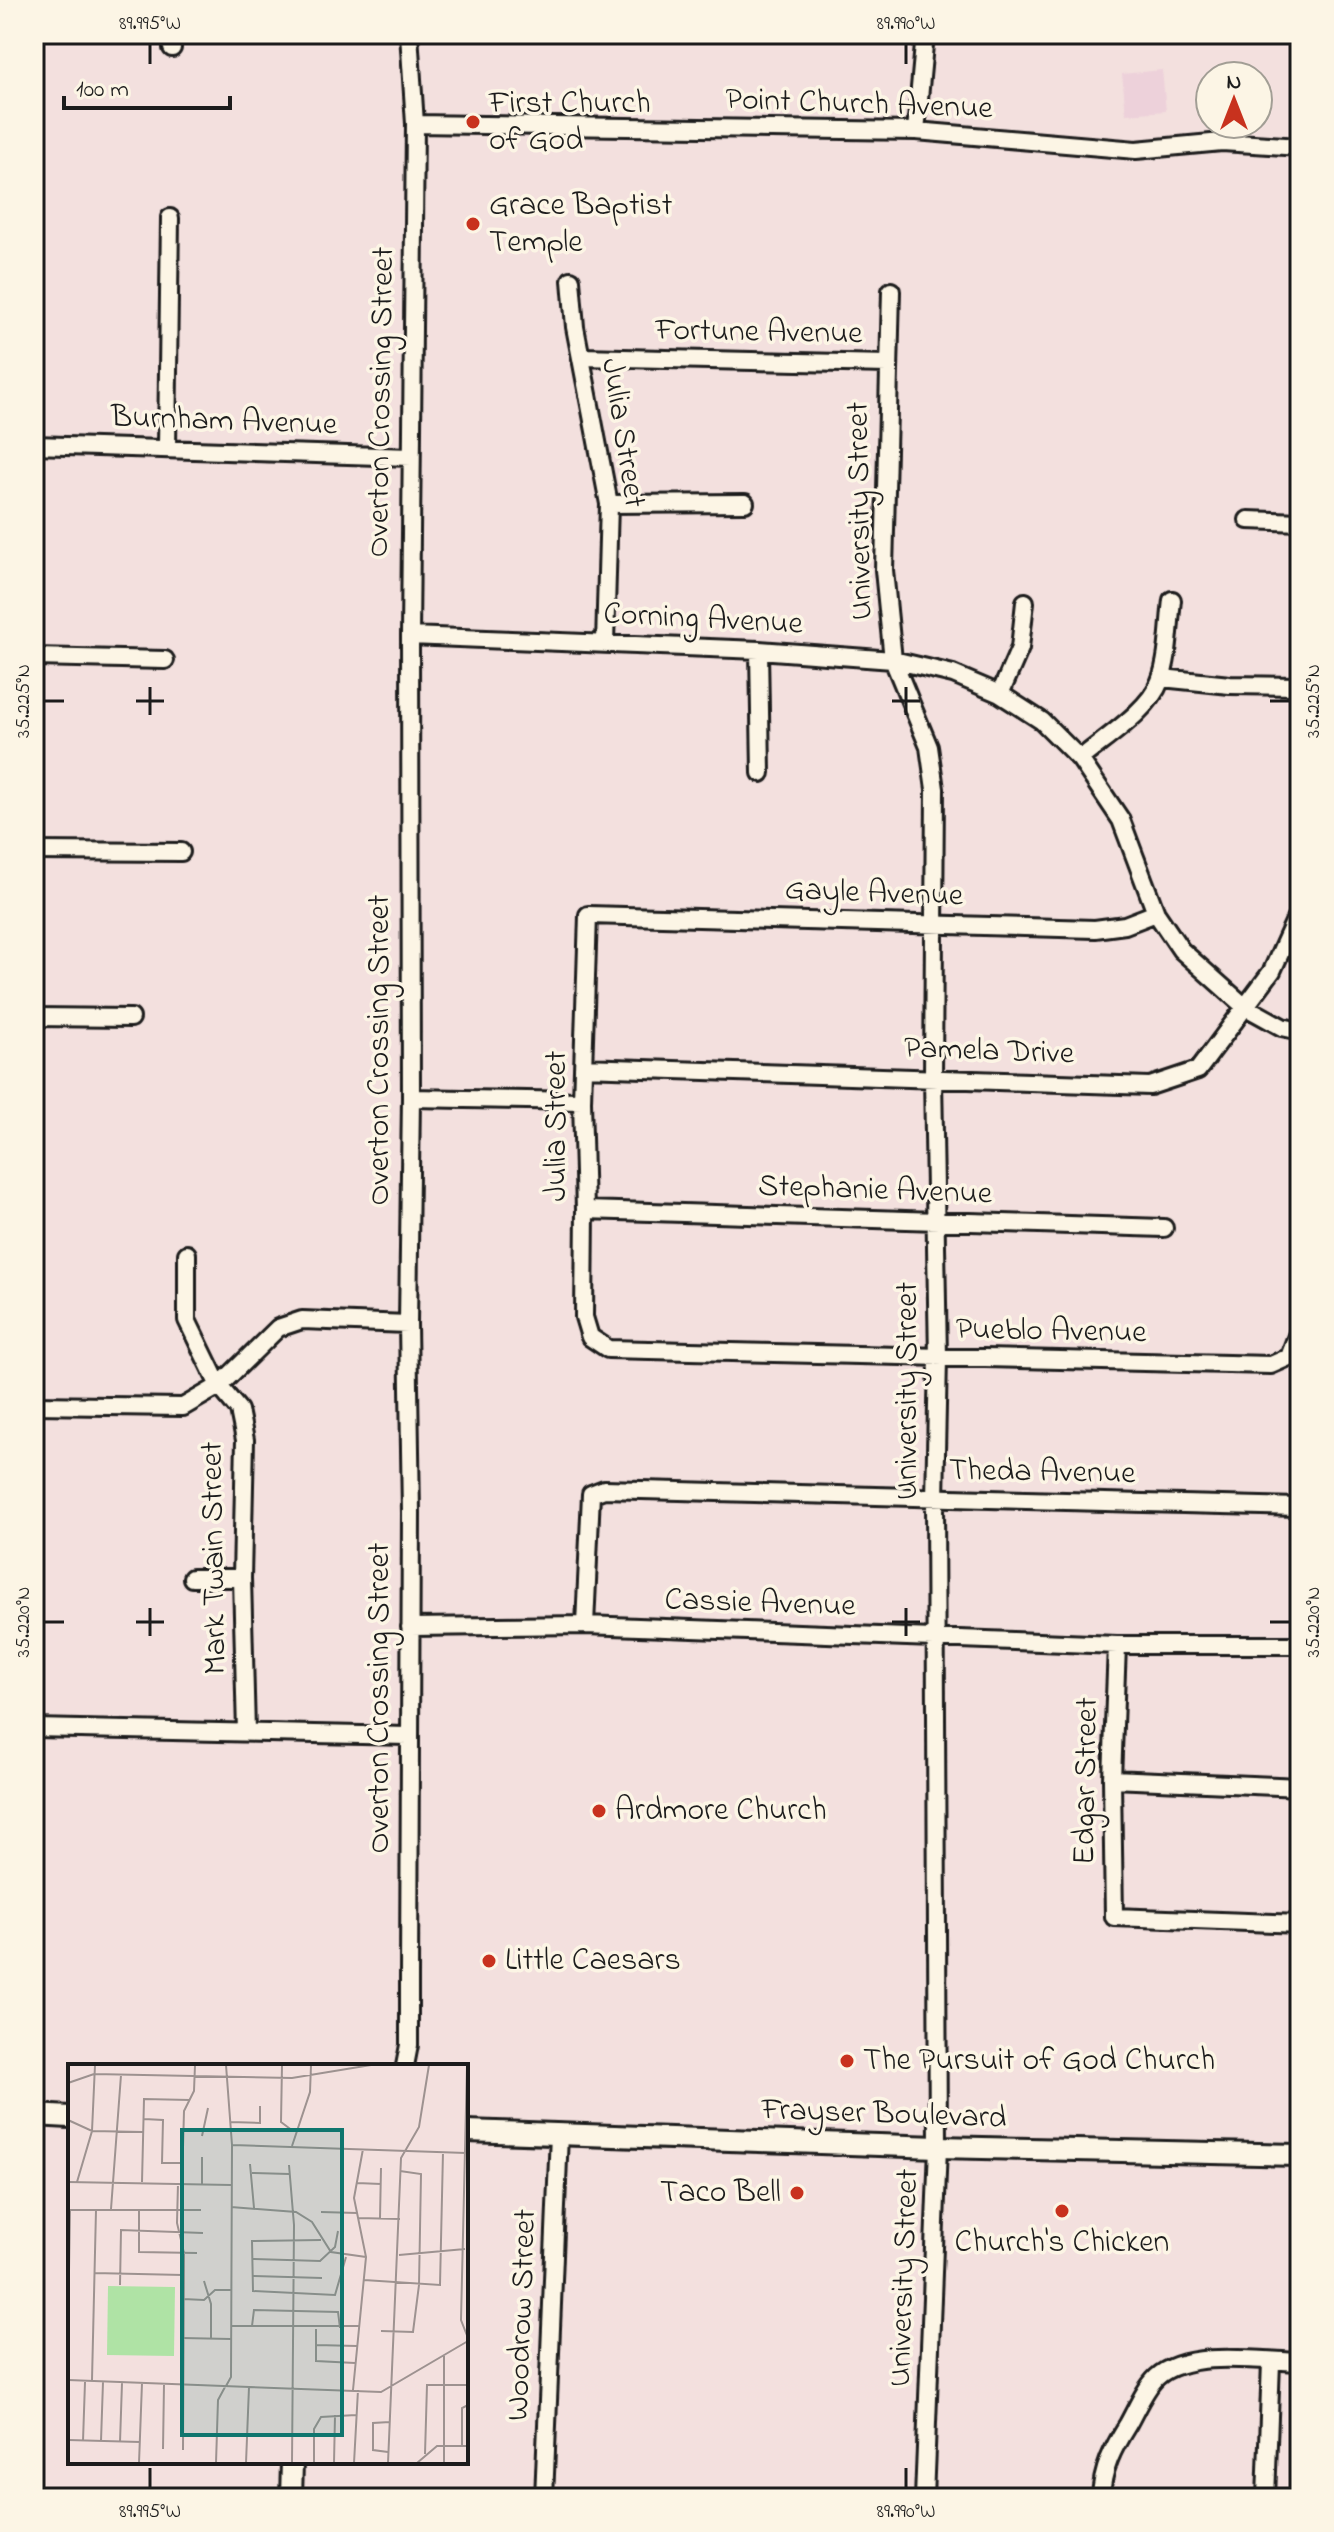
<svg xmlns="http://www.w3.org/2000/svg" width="1334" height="2532" font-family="'Indie Flower',sans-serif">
<rect width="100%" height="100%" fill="#f3e0de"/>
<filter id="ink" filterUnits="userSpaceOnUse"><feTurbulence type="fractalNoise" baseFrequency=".0125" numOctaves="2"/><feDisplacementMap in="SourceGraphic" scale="16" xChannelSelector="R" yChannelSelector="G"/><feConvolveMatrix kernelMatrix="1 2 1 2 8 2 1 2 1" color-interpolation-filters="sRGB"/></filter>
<g filter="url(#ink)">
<!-- built -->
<path fill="#edd1da" d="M1162 70 1166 111 1126 114 1122 74Z"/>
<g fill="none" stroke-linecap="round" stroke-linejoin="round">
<defs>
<path id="minor" d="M172 48V34
M415 124 916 131 1136 150 1222 142 1300 147
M916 131 925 34
M571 280 575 327 609 504 605 643
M891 291 884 570 893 660 929 747 935 789 933 1078 938 1358 935 1499 938 2147 924 2498
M581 357 888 364
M34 445 411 457
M167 448 170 218
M609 504 745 503
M1248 520 1300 522
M410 636 759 650 893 660 953 674 1000 694 1042 721 1080 759 1121 820 1156 913 1181 950 1244 1006 1282 1027 1300 1031
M759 650 761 773
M34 657 165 660
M1162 678 1230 685 1300 686
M1000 694 1020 648 1025 602
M1080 759C1105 738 1149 711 1160 681 1169 659 1169 624 1172 600
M34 851 181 852
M1156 913 1125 925 1095 929 588 915 582 1101 585 1210 584 1317 590 1337 608 1349 1271 1365 1289 1357 1300 1328
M34 1017 131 1018
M583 1067 1150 1086 1198 1070 1272 971 1300 909
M411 1098 582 1101
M585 1210 1164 1228
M187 1254V1320L219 1386 239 1410 245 1440 242 1578 246 1732
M34 1405 183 1407 219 1386 278 1328 302 1320 408 1324
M192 1578H242
M585 1625 591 1494 604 1489 1297 1507 1300 1510
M410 1627 585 1625 1117 1645H1300
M1117 1645 1112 1779 1114 1917 1300 1924
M34 1728 408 1736
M1112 1779 1300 1787
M405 2066 409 2045V1978L411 1513 408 1324 411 1098 410 636 415 124 409 34
M544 2498 559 2134
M1101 2498C1102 2469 1113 2448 1128 2424 1136 2410 1145 2388 1157 2377 1188 2349 1260 2361 1300 2362
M1266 2498 1271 2362"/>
<path id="major" d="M34 2115 70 2117
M466 2131 938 2147 1300 2155
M291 2498 292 2462"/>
</defs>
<!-- minor casing -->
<use href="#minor" stroke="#1c1c1c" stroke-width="22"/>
<!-- major casing -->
<use href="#major" stroke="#1c1c1c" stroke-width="26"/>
<!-- minor -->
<use href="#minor" stroke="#fcf5e5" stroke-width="16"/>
<!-- major -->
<use href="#major" stroke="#fcf5e5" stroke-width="20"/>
</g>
</g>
<!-- ticks -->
<path fill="none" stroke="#1c1c1c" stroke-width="3" d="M150 44V64M906 44V64M150 687V715M906 687V715M44 701H64M136 701H164M892 701H920M1270 701H1290M150 1608V1636M906 1608V1636M44 1622H64M136 1622H164M892 1622H920M1270 1622H1290M150 2468V2488M906 2468V2488"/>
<!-- markers -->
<g fill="#c8321e" stroke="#fcf5e5" stroke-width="3">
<circle cx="473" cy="122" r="8"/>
<circle cx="473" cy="224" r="8"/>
<circle cx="599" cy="1811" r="8"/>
<circle cx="489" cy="1961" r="8"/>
<circle cx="847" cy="2061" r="8"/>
<circle cx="797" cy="2193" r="8"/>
<circle cx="1062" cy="2211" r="8"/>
</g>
<g text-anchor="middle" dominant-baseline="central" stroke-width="7" stroke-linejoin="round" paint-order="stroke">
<!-- poi labels -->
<g font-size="32" fill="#1c1c1c" stroke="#fcf5e5" text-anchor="start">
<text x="489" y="104">First Church<tspan x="489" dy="37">of God</tspan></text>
<text x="489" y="206">Grace Baptist<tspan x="489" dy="37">Temple</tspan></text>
<text x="615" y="1811">Ardmore Church</text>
<text x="505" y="1961">Little Caesars</text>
<text x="863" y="2061">The Pursuit of God Church</text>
<text x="781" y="2193" text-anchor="end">Taco Bell</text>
<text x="1062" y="2243" text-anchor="middle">Church's Chicken</text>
</g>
<!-- street labels -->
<g font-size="32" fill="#1c1c1c" stroke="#fcf5e5">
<text transform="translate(859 105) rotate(2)">Point Church Avenue</text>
<text transform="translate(759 333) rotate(1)">Fortune Avenue</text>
<text transform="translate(382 402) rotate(-89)">Overton Crossing Street</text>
<text transform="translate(224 422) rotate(2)">Burnham Avenue</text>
<text transform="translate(622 433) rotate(81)">Julia Street</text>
<text transform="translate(861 511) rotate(-91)">University Street</text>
<text transform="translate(703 620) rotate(3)">Corning Avenue</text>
<text transform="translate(874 894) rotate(2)">Gayle Avenue</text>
<text transform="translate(380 1050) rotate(-90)">Overton Crossing Street</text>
<text transform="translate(989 1052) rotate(2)">Pamela Drive</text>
<text transform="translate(557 1126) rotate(-90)">Julia Street</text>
<text transform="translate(875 1191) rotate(2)">Stephanie Avenue</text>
<text transform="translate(1051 1332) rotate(1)">Pueblo Avenue</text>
<text transform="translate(908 1391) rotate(-90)">University Street</text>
<text transform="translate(1042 1473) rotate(1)">Theda Avenue</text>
<text transform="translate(215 1558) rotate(-91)">Mark Twain Street</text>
<text transform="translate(760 1604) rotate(2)">Cassie Avenue</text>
<text transform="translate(380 1698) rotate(-90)">Overton Crossing Street</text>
<text transform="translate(1087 1781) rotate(-89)">Edgar Street</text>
<text transform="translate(884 2115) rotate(2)">Frayser Boulevard</text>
<text transform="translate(905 2278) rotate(-88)">University Street</text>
<text transform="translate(523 2315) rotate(-88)">Woodrow Street</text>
</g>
</g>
<!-- overview -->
<g transform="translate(68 2064)">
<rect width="400" height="400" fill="#f3e0de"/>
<path d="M40 222 107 223 106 292 39 291Z" fill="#afe3a5"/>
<path fill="none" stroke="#9d9290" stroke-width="2" d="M214 1 213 58 225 67M399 1 393 256 400 274M0 19 26 10 224 14 303 1M76 55 95 56 94 99H115M0 56 24 67 75 68M162 58 192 59V42M134 72 140 44M164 81 398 89M224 82 242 28 243 1M182 100 186 144M221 101 226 161 224 399M184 109 221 110M0 118 163 121M9 118 24 67 27 1M74 118 76 35 122 36M110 119 109 159 116 189 115 386M289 119 313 120M114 120 116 47 126 27 127 1M134 120V93M163 143 228 148 244 158 263 188 298 193M43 145 53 11M0 146H133M71 146V188L129 189M253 148 289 149M290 154 332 155M312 154 313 104M253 176 184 177 185 227 267 231 278 193M331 191 397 185M184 195 252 197 267 183 270 167M26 209 115 211M184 212 254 214M296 216 372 221 375 88M136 217 143 240V275M52 221 53 166 135 169M115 235 136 236 147 226H163M163 262H291M184 262 186 246 270 248 272 264M248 265V297L287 299M313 267 345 268 351 221 353 110 332 107M0 268 2 146M114 274 163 275M248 281 289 282M0 316 313 328 400 277M24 316 28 146M158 322 163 313 164 81 158 1M285 326 298 193 286 134 295 85M0 376 72 378M15 377 17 318M33 377 35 318M52 378 54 319M394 382V344L400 341M95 385 96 320M320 388 305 386V359L322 358M357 390 359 321H400M71 399 74 319M148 399 150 336 157 323M178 399 181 323M246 399V365L253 353 288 351M266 399 267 351M286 399 290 326M320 399 333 94 351 63 361 1M349 399 369 382H400M376 399V292"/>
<path fill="#0f766e" fill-opacity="0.15" stroke="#0f766e" stroke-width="4" d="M114 66H274V371H114Z"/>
<rect width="400" height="400" fill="none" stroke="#1c1c1c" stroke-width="4"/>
</g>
<!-- margin -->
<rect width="1334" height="2532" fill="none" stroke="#fcf5e5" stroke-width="88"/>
<!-- north arrow -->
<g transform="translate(1234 100)"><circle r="38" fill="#fcf5e5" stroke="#a29e95" stroke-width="2"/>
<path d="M0-6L14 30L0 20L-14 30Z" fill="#c8321e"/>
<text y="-12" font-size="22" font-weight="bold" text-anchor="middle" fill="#1c1c1c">N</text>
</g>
<!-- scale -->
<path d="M64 96v12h166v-12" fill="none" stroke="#1c1c1c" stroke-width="4"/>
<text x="76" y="96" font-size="24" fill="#1c1c1c" stroke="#fcf5e5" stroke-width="6" paint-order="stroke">100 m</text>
<rect x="44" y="44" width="1246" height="2444" fill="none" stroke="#1c1c1c" stroke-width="3"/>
<g font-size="20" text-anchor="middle" fill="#1c1c1c">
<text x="150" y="29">89.995°W</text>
<text x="906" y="29">89.990°W</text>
<text transform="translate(22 701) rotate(-90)" y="7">35.225°N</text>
<text transform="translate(1312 701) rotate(-90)" y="7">35.225°N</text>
<text transform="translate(22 1622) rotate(-90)" y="7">35.220°N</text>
<text transform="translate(1312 1622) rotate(-90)" y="7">35.220°N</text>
<text x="150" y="2517">89.995°W</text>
<text x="906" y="2517">89.990°W</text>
</g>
</svg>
